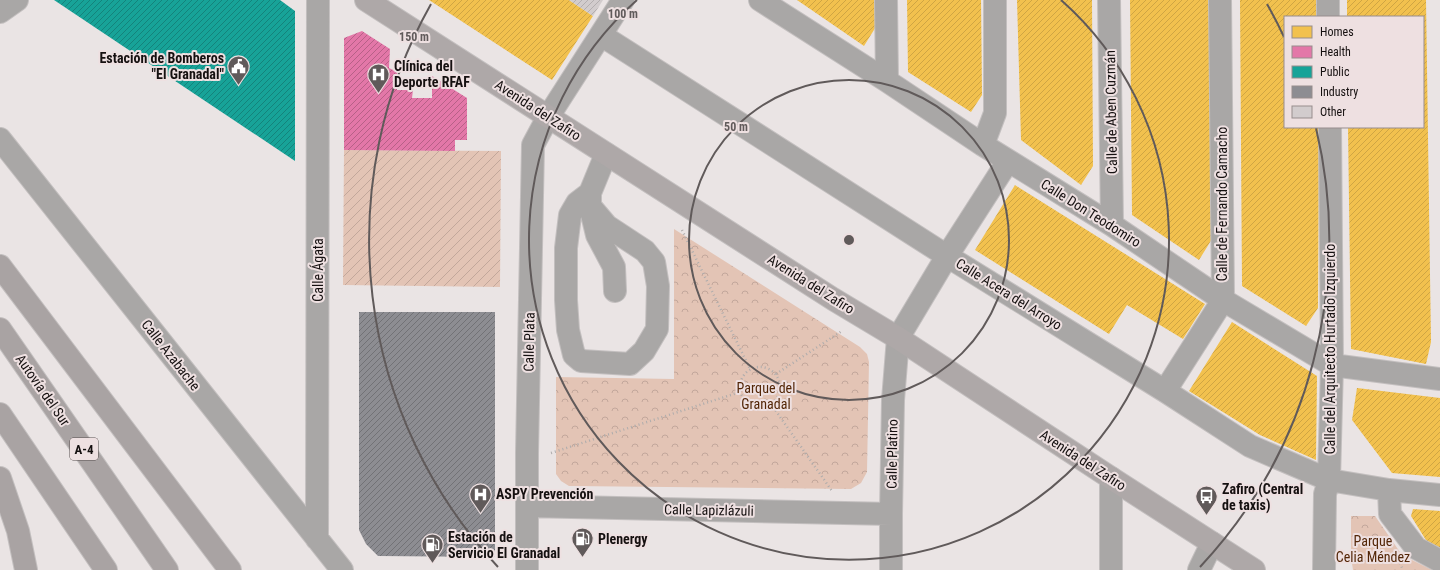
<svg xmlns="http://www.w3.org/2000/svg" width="1440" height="570" font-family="'Roboto Condensed',sans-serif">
<defs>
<pattern id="park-crowns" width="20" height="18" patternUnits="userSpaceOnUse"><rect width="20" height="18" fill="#e3c4b5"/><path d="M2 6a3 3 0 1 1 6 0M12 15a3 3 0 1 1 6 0" fill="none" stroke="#c2a79b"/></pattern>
<pattern id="garden-furrows" width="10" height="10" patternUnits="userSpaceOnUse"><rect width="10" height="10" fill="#e3c4b5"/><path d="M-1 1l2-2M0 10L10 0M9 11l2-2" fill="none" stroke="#c2a79b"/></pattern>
<pattern id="homes-hatch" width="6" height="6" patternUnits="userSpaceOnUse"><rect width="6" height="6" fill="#f2c14e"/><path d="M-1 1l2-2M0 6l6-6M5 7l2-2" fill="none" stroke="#cfa543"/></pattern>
<pattern id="health-hatch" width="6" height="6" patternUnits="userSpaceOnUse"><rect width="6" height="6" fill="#e377a8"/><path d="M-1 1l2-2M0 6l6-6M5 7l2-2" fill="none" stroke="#b76087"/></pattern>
<pattern id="public-hatch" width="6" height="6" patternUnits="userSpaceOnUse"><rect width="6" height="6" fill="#17a398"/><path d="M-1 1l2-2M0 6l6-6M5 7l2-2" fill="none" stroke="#14837b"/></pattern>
<pattern id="industry-hatch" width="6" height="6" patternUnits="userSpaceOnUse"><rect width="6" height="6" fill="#8d8d92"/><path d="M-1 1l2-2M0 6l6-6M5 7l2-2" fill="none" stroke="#727276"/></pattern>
<pattern id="building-hatch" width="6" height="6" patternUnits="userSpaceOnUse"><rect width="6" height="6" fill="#d2cccd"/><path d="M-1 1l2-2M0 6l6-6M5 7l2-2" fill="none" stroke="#b3aeaf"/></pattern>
</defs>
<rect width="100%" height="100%" fill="#eae4e4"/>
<!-- park -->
<path fill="url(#park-crowns)" d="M674 229 860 347 867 354 869 362 867 472 861 483 851 489 569 486 561 481 556 474V377L674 379Z
M1351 516H1375L1402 555 1432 570H1353L1351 557Z"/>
<!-- garden -->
<path fill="url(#garden-furrows)" d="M344 150 501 151 500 287 343 285Z"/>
<!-- homes -->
<path fill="url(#homes-hatch)" d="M429 0H569L593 16 552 80Z
M797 0H877V25L864 46Z
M907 0H981L982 95 971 112 908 72Z
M1017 0H1092L1093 166 1081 185 1021 140Z
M1130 0H1209L1212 239 1199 260 1132 215Z
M1240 0H1319V17H1285V127H1319L1318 308 1306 326 1242 286Z
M1347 0H1426L1431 342 1426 364 1351 349 1348 127H1423V17H1347Z
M1015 185 1205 304 1183 339 1127 305 1109 334 975 250Z
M1232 322 1317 376 1316 460 1260 435 1189 391Z
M1357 388 1440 398V477L1392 473 1352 420Z
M1413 509 1440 511V551L1429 545 1411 516Z"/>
<!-- health -->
<path fill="url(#health-hatch)" d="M362 31 390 49 389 68 397 72V90H413L412 98H432V76L467 98V140H455V151L344 150V38Z"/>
<!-- public -->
<path fill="url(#public-hatch)" d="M54 0H280L295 11V161Z"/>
<!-- industry -->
<path fill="url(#industry-hatch)" d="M359 312H495V557L378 556 366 544 359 530Z"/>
<!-- building -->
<path fill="url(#building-hatch)" d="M569 0H603L593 16Z"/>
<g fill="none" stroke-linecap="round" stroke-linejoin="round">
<defs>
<path id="minor" d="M760 0 887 81 983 145 1112 225 1223 300 1332 365 1440 379
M886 0 887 81
M1109 0 1112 225
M1328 0V17
M0 12 17 0
M601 35 947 256 1165 391 1250 446 1329 480 1389 490 1440 495
M0 139 342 570
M983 145 995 113V0
M606 154 590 193V206L597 235 614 267 615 291
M590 193 577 203 570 215 566 248V300L568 330 574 355 581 361 630 364 644 351 657 329 658 286 654 262 645 251 607 226 590 206
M1165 391 1223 300 1220 0
M1389 490 1390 514 1416 548 1440 561
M527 506 891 514
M317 539 318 0
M527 570V453L533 145 548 117 623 0
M891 570V514L893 400 898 338 947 256 1008 161
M1111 570V478
M1199 570 1212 543
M1324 570 1325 494 1329 480 1332 365 1330 127"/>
<path id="major" d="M366 0 833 299 898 338 1111 478 1254 570"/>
<path id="highway" d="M0 266 230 570
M0 329 167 570
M0 414 106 570
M0 478 18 531 26 570"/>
</defs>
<!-- minor casing -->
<use href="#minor" stroke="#c3bfbf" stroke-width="24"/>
<!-- major casing -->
<use href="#major" stroke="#c3bfbf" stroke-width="24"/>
<!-- highway casing -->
<use href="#highway" stroke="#c3bfbf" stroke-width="24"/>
<!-- path -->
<path stroke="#aeacac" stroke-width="2.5" stroke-dasharray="1 3" stroke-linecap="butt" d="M682 230 750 369
M740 387a20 20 0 1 1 40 0a20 20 0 1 1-40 0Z
M776 374 842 331
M771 404 832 491
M551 453 740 392
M1400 563 1403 570"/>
<!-- minor -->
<use href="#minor" stroke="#a9a7a6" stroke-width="22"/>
<!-- major -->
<use href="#major" stroke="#aea8a8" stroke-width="22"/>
<!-- highway -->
<use href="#highway" stroke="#a9a3a3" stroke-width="22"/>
</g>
<!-- distance rings -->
<g fill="none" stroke="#605a5a" stroke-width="2">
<circle cx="849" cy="240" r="160"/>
<path d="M1061 0A320 320 0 1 1 637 0"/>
<path d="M498 567A480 480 0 0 1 431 4M1267 4A480 480 0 0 1 1284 37M1316 128A480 480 0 0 1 1200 567"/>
</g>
<!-- icons -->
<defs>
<symbol id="civic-pin" viewBox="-11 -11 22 30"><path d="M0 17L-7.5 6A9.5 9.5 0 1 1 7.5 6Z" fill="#605a5a" stroke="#eee0e1"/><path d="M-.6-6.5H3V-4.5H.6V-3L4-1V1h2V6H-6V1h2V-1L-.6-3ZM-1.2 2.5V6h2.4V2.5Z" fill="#fff"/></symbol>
<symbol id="hospital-pin" viewBox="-11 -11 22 30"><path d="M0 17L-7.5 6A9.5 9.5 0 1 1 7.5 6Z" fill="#605a5a" stroke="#eee0e1"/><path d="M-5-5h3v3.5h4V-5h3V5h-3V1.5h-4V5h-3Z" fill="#fff"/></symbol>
<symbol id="bus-pin" viewBox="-11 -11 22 30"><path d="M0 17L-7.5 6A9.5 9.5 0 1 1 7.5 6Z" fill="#605a5a" stroke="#eee0e1"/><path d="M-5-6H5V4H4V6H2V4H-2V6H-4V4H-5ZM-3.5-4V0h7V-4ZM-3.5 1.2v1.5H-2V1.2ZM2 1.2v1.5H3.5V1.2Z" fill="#fff"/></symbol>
<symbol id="fuel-pin" viewBox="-11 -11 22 30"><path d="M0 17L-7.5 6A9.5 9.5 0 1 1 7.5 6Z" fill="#605a5a" stroke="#eee0e1"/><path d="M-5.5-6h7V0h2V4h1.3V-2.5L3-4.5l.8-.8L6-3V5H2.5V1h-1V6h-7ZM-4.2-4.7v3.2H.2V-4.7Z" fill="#fff"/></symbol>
</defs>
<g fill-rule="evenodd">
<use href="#civic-pin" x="226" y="54" width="25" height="34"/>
<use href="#hospital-pin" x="366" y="62" width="25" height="34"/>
<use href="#hospital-pin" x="468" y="482" width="25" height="34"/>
<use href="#bus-pin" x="1194" y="484" width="25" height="34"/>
<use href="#fuel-pin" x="570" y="526" width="25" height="34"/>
<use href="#fuel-pin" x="420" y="532" width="25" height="34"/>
</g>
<g text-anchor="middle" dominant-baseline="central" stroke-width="4" stroke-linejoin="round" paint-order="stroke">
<!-- shield labels -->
<rect fill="#eee0e1" stroke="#564e4f" stroke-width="1" x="70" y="438" width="28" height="22" rx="3"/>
<g font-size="13" font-weight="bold" fill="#151010">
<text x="84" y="449">A-4</text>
</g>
<!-- poi labels -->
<g font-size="14" font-weight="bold" fill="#151010" stroke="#eee0e1" text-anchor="start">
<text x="224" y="58" text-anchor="end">Estación de Bomberos<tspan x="224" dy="16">"El Granadal"</tspan></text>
<text x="394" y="66">Clínica del<tspan x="394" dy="16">Deporte RFAF</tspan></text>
<text x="1222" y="489">Zafiro (Central<tspan x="1222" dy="16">de taxis)</tspan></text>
<text x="496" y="494">ASPY Prevención</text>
<text x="448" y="537">Estación de<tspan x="448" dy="16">Servicio El Granadal</tspan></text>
<text x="598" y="539">Plenergy</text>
</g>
<!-- street labels -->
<g font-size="14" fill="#151010" stroke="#eee0e1">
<text transform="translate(538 110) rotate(33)">Avenida del Zafiro</text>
<text transform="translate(1111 112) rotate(-91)">Calle de Aben Cuzmán</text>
<text transform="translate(1222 204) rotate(-90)">Calle de Fernando Camacho</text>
<text transform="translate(1091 213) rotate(32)">Calle Don Teodomiro</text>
<text transform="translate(318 270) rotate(-90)">Calle Ágata</text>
<text transform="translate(811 284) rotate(32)">Avenida del Zafiro</text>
<text transform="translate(1009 294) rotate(32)">Calle Acera del Arroyo</text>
<text transform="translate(529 342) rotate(-89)">Calle Plata</text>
<text transform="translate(1330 349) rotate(-90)">Calle del Arquitecto Hurtado Izquierdo</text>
<text transform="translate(171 355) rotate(52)">Calle Azabache</text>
<text transform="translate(43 390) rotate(55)">Autovía del Sur</text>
<text transform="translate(892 454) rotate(-89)">Calle Platino</text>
<text transform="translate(1083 460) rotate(33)">Avenida del Zafiro</text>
<text transform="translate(709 510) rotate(1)">Calle Lapizlázuli</text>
</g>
<!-- park labels -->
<g font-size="14" fill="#532607" stroke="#eee0e1">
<text x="766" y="388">Parque del<tspan x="766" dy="16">Granadal</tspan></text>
<text x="1373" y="541">Parque<tspan x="1373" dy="16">Celia Méndez</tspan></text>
</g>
</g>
<circle cx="849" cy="240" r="6" fill="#605a5a" stroke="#eee0e1" stroke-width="2"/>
<g font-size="12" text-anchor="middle" font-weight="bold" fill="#605a5a" stroke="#eee0e1" stroke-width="4" stroke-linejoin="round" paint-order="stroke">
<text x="623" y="18">100 m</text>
<text x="414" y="41">150 m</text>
<text x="736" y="131">50 m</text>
</g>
<!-- legend -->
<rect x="1284" y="16" width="140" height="112" fill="#eee0e1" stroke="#978d8d"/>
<rect x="1292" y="26" width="20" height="12" fill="#f2c14e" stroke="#978d8d"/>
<text x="1320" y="36" font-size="12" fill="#151010">Homes</text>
<rect x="1292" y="46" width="20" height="12" fill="#e377a8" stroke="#978d8d"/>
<text x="1320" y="56" font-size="12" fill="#151010">Health</text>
<rect x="1292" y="66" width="20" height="12" fill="#17a398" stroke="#978d8d"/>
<text x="1320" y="76" font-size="12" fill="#151010">Public</text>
<rect x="1292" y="86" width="20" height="12" fill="#8d8d92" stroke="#978d8d"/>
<text x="1320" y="96" font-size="12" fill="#151010">Industry</text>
<rect x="1292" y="106" width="20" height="12" fill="#d2cccd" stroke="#978d8d"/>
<text x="1320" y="116" font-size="12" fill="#151010">Other</text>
</svg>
